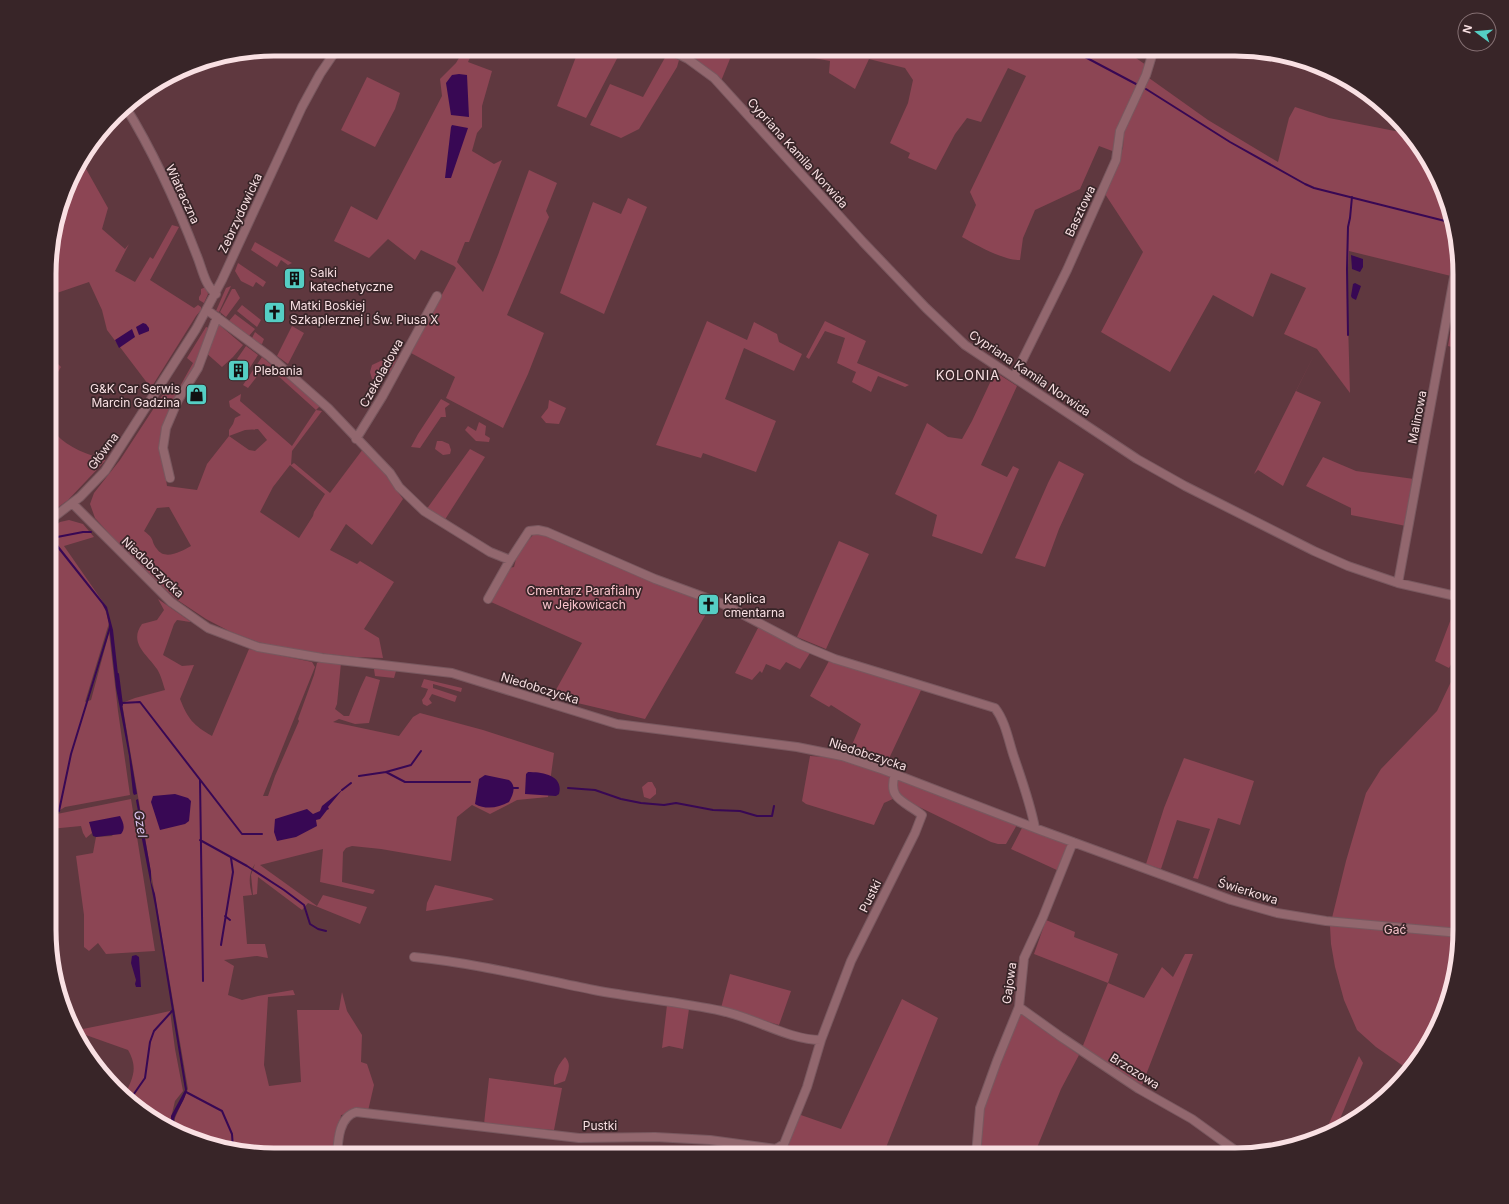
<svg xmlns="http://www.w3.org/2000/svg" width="1509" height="1204" font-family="Inter,sans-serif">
<rect width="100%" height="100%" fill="#5f383f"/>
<!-- green -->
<path fill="#8c4554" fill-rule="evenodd" d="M464 49H474L468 62 492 71 482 106V127L477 133 472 151 494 164 502 160 469 242H465L457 262 483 292 498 255 529 170 557 183 546 211 549 217 507 315 544 333 528 374 503 428 446 398 455 377 411 353 456 268 454 266 421 250 415 260 388 239 369 258 334 241 351 206 377 220 442 96 440 79 456 63Z
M579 49H622L586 118 557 106Z
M698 49H734L721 81 693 58Z
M789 49H1123L1146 65 1115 152 1099 146 1080 189 1035 210 1023 238 1020 260C1005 261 976 245 962 237L976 205 970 192 1026 76 1008 68 981 122 967 118 955 134 936 170 908 158 910 153 890 143 908 103 913 80 905 68 869 59 855 89 829 73 830 61 814 58Z
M667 54 679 60 677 67 639 129 621 138 590 125 610 84 643 97Z
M367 77 400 93 395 109 375 147 341 130Z
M1149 78 1208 120 1278 162 1289 118 1295 107 1329 118 1405 133 1437 175 1456 230 1457 243 1451 276 1349 251 1347 287 1350 393 1317 349 1296 391 1321 402 1283 486 1258 470 1254 474 1317 349 1284 334 1306 288 1271 273 1253 317 1213 295 1170 372 1101 332 1143 252 1105 194 1123 148 1124 129Z
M79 161 81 171 85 167 108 208 102 229 125 249 129 244 115 271 135 282 150 257 153 259 172 225 179 227 150 280 194 308 198 305 201 307V310L196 316 151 388 107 330 102 310 89 282 51 295V245Z
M628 198 647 207 604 314 560 293 593 202 621 214Z
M255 242 292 263 288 265 281 260 277 267 251 250Z
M238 263 266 282 263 287 256 282 253 287 241 281 235 271Z
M1460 276V349L1448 346Z
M231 286 219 312 216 311 226 288Z
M206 287 208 294 204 303 199 300V297L201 294V289Z
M232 289H235L240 298 226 317 220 312Z
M242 305 261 320 257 327 237 311Z
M235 314 255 329 249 336 229 321Z
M707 321 747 340 754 322 777 334 779 342 802 354 794 371 744 348 725 399 776 421 756 472 703 453 701 458 656 445Z
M825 321 866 341 857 363 909 385 905 387 878 376 871 392 852 382 856 372 837 363 845 338 825 331 809 359 806 357Z
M216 322 243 345 233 357 222 367 205 352Z
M292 326 304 333 288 364 277 356Z
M206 327 209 328 196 369 182 390 179 388 193 363 187 358Z
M255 332 264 339 262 344 258 343 252 338Z
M246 346 258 355 249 369 237 359Z
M262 357 320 406 316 410 322 411 292 451 291 465 294 463 330 493 363 449 380 467 403 499 372 545 346 524 330 550 357 564 360 561 394 582 364 629 379 638 383 658 356 657 289 650 258 642 229 631 206 619 176 599 149 575 124 550 95 518 90 504 94 493 120 460 169 385 181 391 162 453 167 486 197 490 207 464 229 436V430L233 424 235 418 241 415 230 407 229 401 241 394 240 401 292 446 316 410 266 365 248 388 243 385ZM258 429 267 440 255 451 249 450 229 436 245 430ZM290 465 325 494 314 512 313 516 299 538 260 512 273 487ZM169 507 191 546C182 551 165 561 157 549 150 540 156 540 144 531L157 508Z
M389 357H395L399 362 391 373 387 372 383 377 378 381 372 379 370 372 372 365Z
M51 359 57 363 61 367 58 372 51 373Z
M995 372 1017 386 981 465 1007 477 1013 466 1019 469 982 554 932 536 937 515 895 494 927 423 948 437 962 439 972 421Z
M441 399 450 404 445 408 446 417H441L420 448 411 447 418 434Z
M549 400 566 408 559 424 546 423 541 417 548 408Z
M479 422 486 426 485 435 490 438 489 442 476 441 465 430 468 426 476 431Z
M51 423C52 427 54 431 56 434 68 448 89 455 106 460L68 500 50 513Z
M437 441H442L449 444 451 450 450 454 443 455 435 449Z
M470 449 485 457 444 521 426 510Z
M1323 457 1356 471 1414 479 1406 526 1351 515V508L1306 486Z
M1059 461 1084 474 1059 529 1045 567 1015 558 1048 483Z
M69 520 83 524 94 537 64 546 103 602 109 623 85 702 91 700 109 633 118 711 130 795 65 807 52 815 131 799 155 951 106 954 98 943 89 951 84 947V915L76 856 93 853 96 837 113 836 90 822 92 833 86 838 83 833 81 826 50 829V728L51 723 50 722V530L60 522Z
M542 533 713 602 645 719 552 697 582 643 491 602 509 568 514 567 516 559 525 544 534 534Z
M839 541 869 554 826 649 797 637Z
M1460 547V593L1452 590Z
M158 599 191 622 177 620 174 624 163 655 182 666 194 665 180 699C188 719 193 725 212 736L249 649 312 662 315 667 263 796H268L275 776 299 721 298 719 314 675 317 663 319 662 341 663 337 704 335 709 344 716H349L360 689 366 676 380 680 369 723 355 724 339 719 333 722 399 736 413 717 420 713 483 730 554 753 548 797 517 800 490 814 472 805 457 817 451 861 381 849 352 846 346 848 343 852 342 882 375 890 373 894 320 882 323 849 260 865 317 906 323 895 367 907 360 924 308 903 302 910 258 877 257 894 253 895 251 875 255 864C248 874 249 883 252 895L243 896 247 944H265L268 958 257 956 224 960 234 966 228 995 242 1000 258 996 293 990 295 995 268 997 264 1065 269 1086 301 1082 297 1010H339L342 992 347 1011 362 1035 361 1062 367 1064 374 1085 368 1111 341 1115 336 1155H260L188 1138 175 1130V1118L188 1089 122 703 135 698 165 690C163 684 161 675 157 669 148 655 128 643 142 624L157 620 164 610Z
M1457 603H1460V648L1449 668 1435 661Z
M759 626 810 653 800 669 786 662 780 670 766 664 762 673 760 671 752 680 735 673Z
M831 660 923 686 886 765 887 766 848 754 861 724 831 705 829 707 810 696 829 661Z
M1460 663 1459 945 1443 1016 1409 1070 1376 1047 1357 1030 1344 1000 1335 967 1331 944 1330 926 1346 861 1366 793 1381 769 1437 711Z
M377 668 394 669 396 671 394 678 375 676 374 669Z
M424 679 462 688 461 692 433 684V688L457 696 455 702 432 694 429 699 432 703 427 706 423 704 422 700 425 696 428 689 421 687Z
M810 756C838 757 865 766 891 776L889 785 895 798 884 803 874 825 806 804 802 801Z
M1184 758 1254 781 1240 825 1218 818 1198 879 1193 878 1210 829 1177 820 1161 869 1146 864 1164 808Z
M898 780 1018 823 1006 844H998L991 842 911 803 903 797 897 789Z
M648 782H652L656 789V794L650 799 644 797 642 787Z
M1022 828H1026L1068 845 1059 871 1011 849Z
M435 885 491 898 494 900 426 911 427 903Z
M1046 920 1075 932 1074 937 1118 954 1108 983 1144 998 1162 967 1173 977 1185 954H1193L1142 1085 1082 1048 1108 983 1034 954Z
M730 974 791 991 779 1025 721 1008Z
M902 999 938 1018 883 1155H877L860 1146 856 1155H775V1153L788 1141 798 1114 841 1129Z
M667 1005 689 1009 683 1049 669 1046 662 1048Z
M170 1011 175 1049 183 1091 175 1101 169 1126 124 1097C132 1079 139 1069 128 1050L83 1034 77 1035 73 1031 152 1015Z
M1021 1014 1079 1055 1061 1089 1034 1155H980C981 1145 980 1134 981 1124 987 1085 1005 1049 1021 1014Z
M1359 1056 1363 1063 1335 1131 1323 1137Z
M565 1057C572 1064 568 1072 565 1081L554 1085C553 1074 558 1065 565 1057Z
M489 1078 562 1088 554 1130 484 1124Z"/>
<!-- water -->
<path fill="#380854" d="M459 74 467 75 469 117 451 115 446 83 452 75Z
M452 125 468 128 451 178H445L451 127Z
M1351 255 1363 259V267L1360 272 1352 269Z
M1355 283 1361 286 1356 300 1352 298 1351 296 1353 284Z
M143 323 146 324 149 328V331L139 335 136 327Z
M132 329 135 337 119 348 115 340Z
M50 535 107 607 113 630 120 692 137 794 134 795 133 793 129 756 116 688 109 625 106 611 102 604 55 545 50 539Z
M528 772C542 772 564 775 559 794L556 796 525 794 526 774Z
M485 775 509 780C517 786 513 795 509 802 498 808 486 810 475 804L479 779Z
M343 789 328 807 329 809 327 810 320 819 316 820 317 826 296 837 277 841 274 832 275 819 307 809 313 814 320 811 322 806Z
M175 794 188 798 191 801 189 821 185 824 160 830 151 802 153 796Z
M138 799 151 872V882L155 894 187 1089C185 1104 172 1113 173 1129L171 1127V1116L185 1090 155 906 139 824C140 816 137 808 136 800Z
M120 816C123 822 126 828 121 834L96 837 93 836 89 822Z
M136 955 139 957 141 987H136L135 984 136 980 131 963 132 956Z"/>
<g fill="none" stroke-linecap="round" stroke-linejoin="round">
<!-- stream -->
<path stroke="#380854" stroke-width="2" d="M1070 49 1136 84
M1146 89 1230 142 1305 184 1314 188 1453 223
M1348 335 1347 269 1348 227 1350 218 1352 197
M50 535 53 539
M52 538 83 532H91
M118 674 122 705
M122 703 140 702 242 834H262
M386 772 411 765 421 751
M359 776 386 772 405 782H470
M200 780 203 981
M513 788H518
M568 788 595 790 621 799 641 803 664 805 676 803 713 810 740 811 757 816H772L774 806
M342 790 351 783
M59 811 71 754 110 627
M200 840 247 866 284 890 304 905 310 924 318 929 326 931
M225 916 230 920
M221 945 233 872 231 858
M186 1092 222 1111 232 1134 233 1148
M129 1101 145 1078 150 1042 154 1031 173 1010"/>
<defs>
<path id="minor" d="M668 49 688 59 714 78 863 242 926 308 965 345 1137 459 1185 486 1314 551 1348 566 1398 583 1460 597
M125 106C154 153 177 204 197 256 202 268 205 286 216 294
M207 310 269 356 328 408 390 473 399 487 424 511 490 552 510 560
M1014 377 1067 270 1116 160 1120 131 1146 75 1154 49
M356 439 382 397 437 296
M170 478 163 448 166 428 178 400 198 368 217 317
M72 503 171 602 208 628 258 647 322 658 452 673 617 724 797 747 842 756 884 770 1040 830 1231 900 1277 913 1326 921 1460 933
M50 520 80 497 105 471 196 329 222 280 302 107 320 74 337 49
M1398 583 1458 256
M488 599 510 560 529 531 538 530 547 532 655 579 723 604 799 644 835 659 995 708C1005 721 1008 738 1013 754 1021 778 1030 802 1035 828
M414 957C475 963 534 978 594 990 636 998 680 1002 722 1011 755 1018 789 1040 821 1040
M1019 1007 1061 1037 1139 1089 1192 1119 1239 1153
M337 1155C338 1140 339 1117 356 1112L579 1138 655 1137 710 1140 776 1149 784 1144 807 1087 821 1040 851 961 915 833 922 815C905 801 887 800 895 774
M976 1155 980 1108 997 1061 1019 1007 1024 958 1043 917 1073 842"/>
</defs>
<!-- minor casing -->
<use href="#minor" stroke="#79585f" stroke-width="10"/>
<!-- minor -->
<use href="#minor" stroke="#92676e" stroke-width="8"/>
</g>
<!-- icons -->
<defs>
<symbol id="building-square" viewBox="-11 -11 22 22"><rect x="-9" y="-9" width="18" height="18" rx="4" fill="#55cec4" stroke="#382528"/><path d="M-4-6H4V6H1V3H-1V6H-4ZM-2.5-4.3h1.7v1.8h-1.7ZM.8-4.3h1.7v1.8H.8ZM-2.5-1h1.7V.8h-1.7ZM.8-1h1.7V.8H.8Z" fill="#111"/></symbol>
<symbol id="church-square" viewBox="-11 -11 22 22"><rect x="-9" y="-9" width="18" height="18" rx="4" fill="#55cec4" stroke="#382528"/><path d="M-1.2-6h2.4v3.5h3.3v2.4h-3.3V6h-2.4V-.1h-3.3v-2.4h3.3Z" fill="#111"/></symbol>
<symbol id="shop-square" viewBox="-11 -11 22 22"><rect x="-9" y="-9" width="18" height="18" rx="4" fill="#55cec4" stroke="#382528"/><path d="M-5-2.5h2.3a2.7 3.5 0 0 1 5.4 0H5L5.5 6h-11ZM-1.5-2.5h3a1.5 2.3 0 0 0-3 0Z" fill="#111"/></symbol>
</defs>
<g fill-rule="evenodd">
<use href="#building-square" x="282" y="266" width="25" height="25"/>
<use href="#church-square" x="262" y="300" width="25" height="25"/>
<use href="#building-square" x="226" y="358" width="25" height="25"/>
<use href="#shop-square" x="184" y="382" width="25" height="25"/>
<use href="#church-square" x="696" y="592" width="25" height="25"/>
</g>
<g text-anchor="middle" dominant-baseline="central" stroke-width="3.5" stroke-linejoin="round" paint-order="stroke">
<!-- street labels -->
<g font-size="12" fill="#f9e0e3" stroke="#382528">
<text transform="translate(798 153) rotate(48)">Cypriana Kamila Norwida</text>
<text transform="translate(183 194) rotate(65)">Wiatraczna</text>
<text transform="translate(1080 211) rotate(-65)">Basztowa</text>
<text transform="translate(240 213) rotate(-65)">Zebrzydowicka</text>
<text transform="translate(381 373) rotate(-61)">Czekoladowa</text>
<text transform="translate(1030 373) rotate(34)">Cypriana Kamila Norwida</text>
<text transform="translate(1417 417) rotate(-79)">Malinowa</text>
<text transform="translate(103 451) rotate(-54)">Główna</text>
<text transform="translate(153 567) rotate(44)">Niedobczycka</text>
<text transform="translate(540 688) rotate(17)">Niedobczycka</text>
<text transform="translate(868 754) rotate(18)">Niedobczycka</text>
<text transform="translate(1248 891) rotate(17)">Świerkowa</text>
<text transform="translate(870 896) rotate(-64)">Pustki</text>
<text transform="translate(1009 983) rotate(-82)">Gajowa</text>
<text transform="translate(1135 1071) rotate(32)">Brzozowa</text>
<text x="600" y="1125">Pustki</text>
</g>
<!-- poi labels -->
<g font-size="12" fill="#f9e0e3" stroke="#382528" text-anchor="start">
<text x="310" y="272">Salki<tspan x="310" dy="14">katechetyczne</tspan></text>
<text x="290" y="305">Matki Boskiej<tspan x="290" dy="14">Szkaplerznej i Św. Piusa X</tspan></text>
<text x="254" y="370">Plebania</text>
<text x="180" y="388" text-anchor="end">G&amp;K Car Serwis<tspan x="180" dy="14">Marcin Gadzina</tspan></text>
<text x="724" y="598">Kaplica<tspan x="724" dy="14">cmentarna</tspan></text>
</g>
<!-- park labels -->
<g font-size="12" fill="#fbc6ce" stroke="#382528">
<text x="584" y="590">Cmentarz Parafialny<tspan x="584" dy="14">w Jejkowicach</tspan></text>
<text x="1395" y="929">Gać</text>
</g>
<!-- neighbourhood labels -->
<g font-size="13" letter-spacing="1" fill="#f9e0e3" stroke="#382528">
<text x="968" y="375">KOLONIA</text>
</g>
<!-- water labels -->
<g font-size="13" font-style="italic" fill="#dcc6f1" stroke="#382528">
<text transform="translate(141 824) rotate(81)">Gzel</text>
</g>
</g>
<!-- crop -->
<path d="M0 0H1509V1204H0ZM274 56H1235A218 218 0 0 1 1453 274V930A218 218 0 0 1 1235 1148H274A218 218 0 0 1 56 930V274A218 218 0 0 1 274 56Z" fill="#382528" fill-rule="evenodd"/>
<path fill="none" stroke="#f9e0e3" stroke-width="5" d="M274 56H1235A218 218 0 0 1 1453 274V930A218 218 0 0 1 1235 1148H274A218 218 0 0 1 56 930V274A218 218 0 0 1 274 56Z"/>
<!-- north arrow -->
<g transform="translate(1477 32) rotate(286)"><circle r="19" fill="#382528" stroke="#857073"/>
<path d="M0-3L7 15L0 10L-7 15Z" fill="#55cec4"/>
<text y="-6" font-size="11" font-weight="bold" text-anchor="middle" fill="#f9e0e3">N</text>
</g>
</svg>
